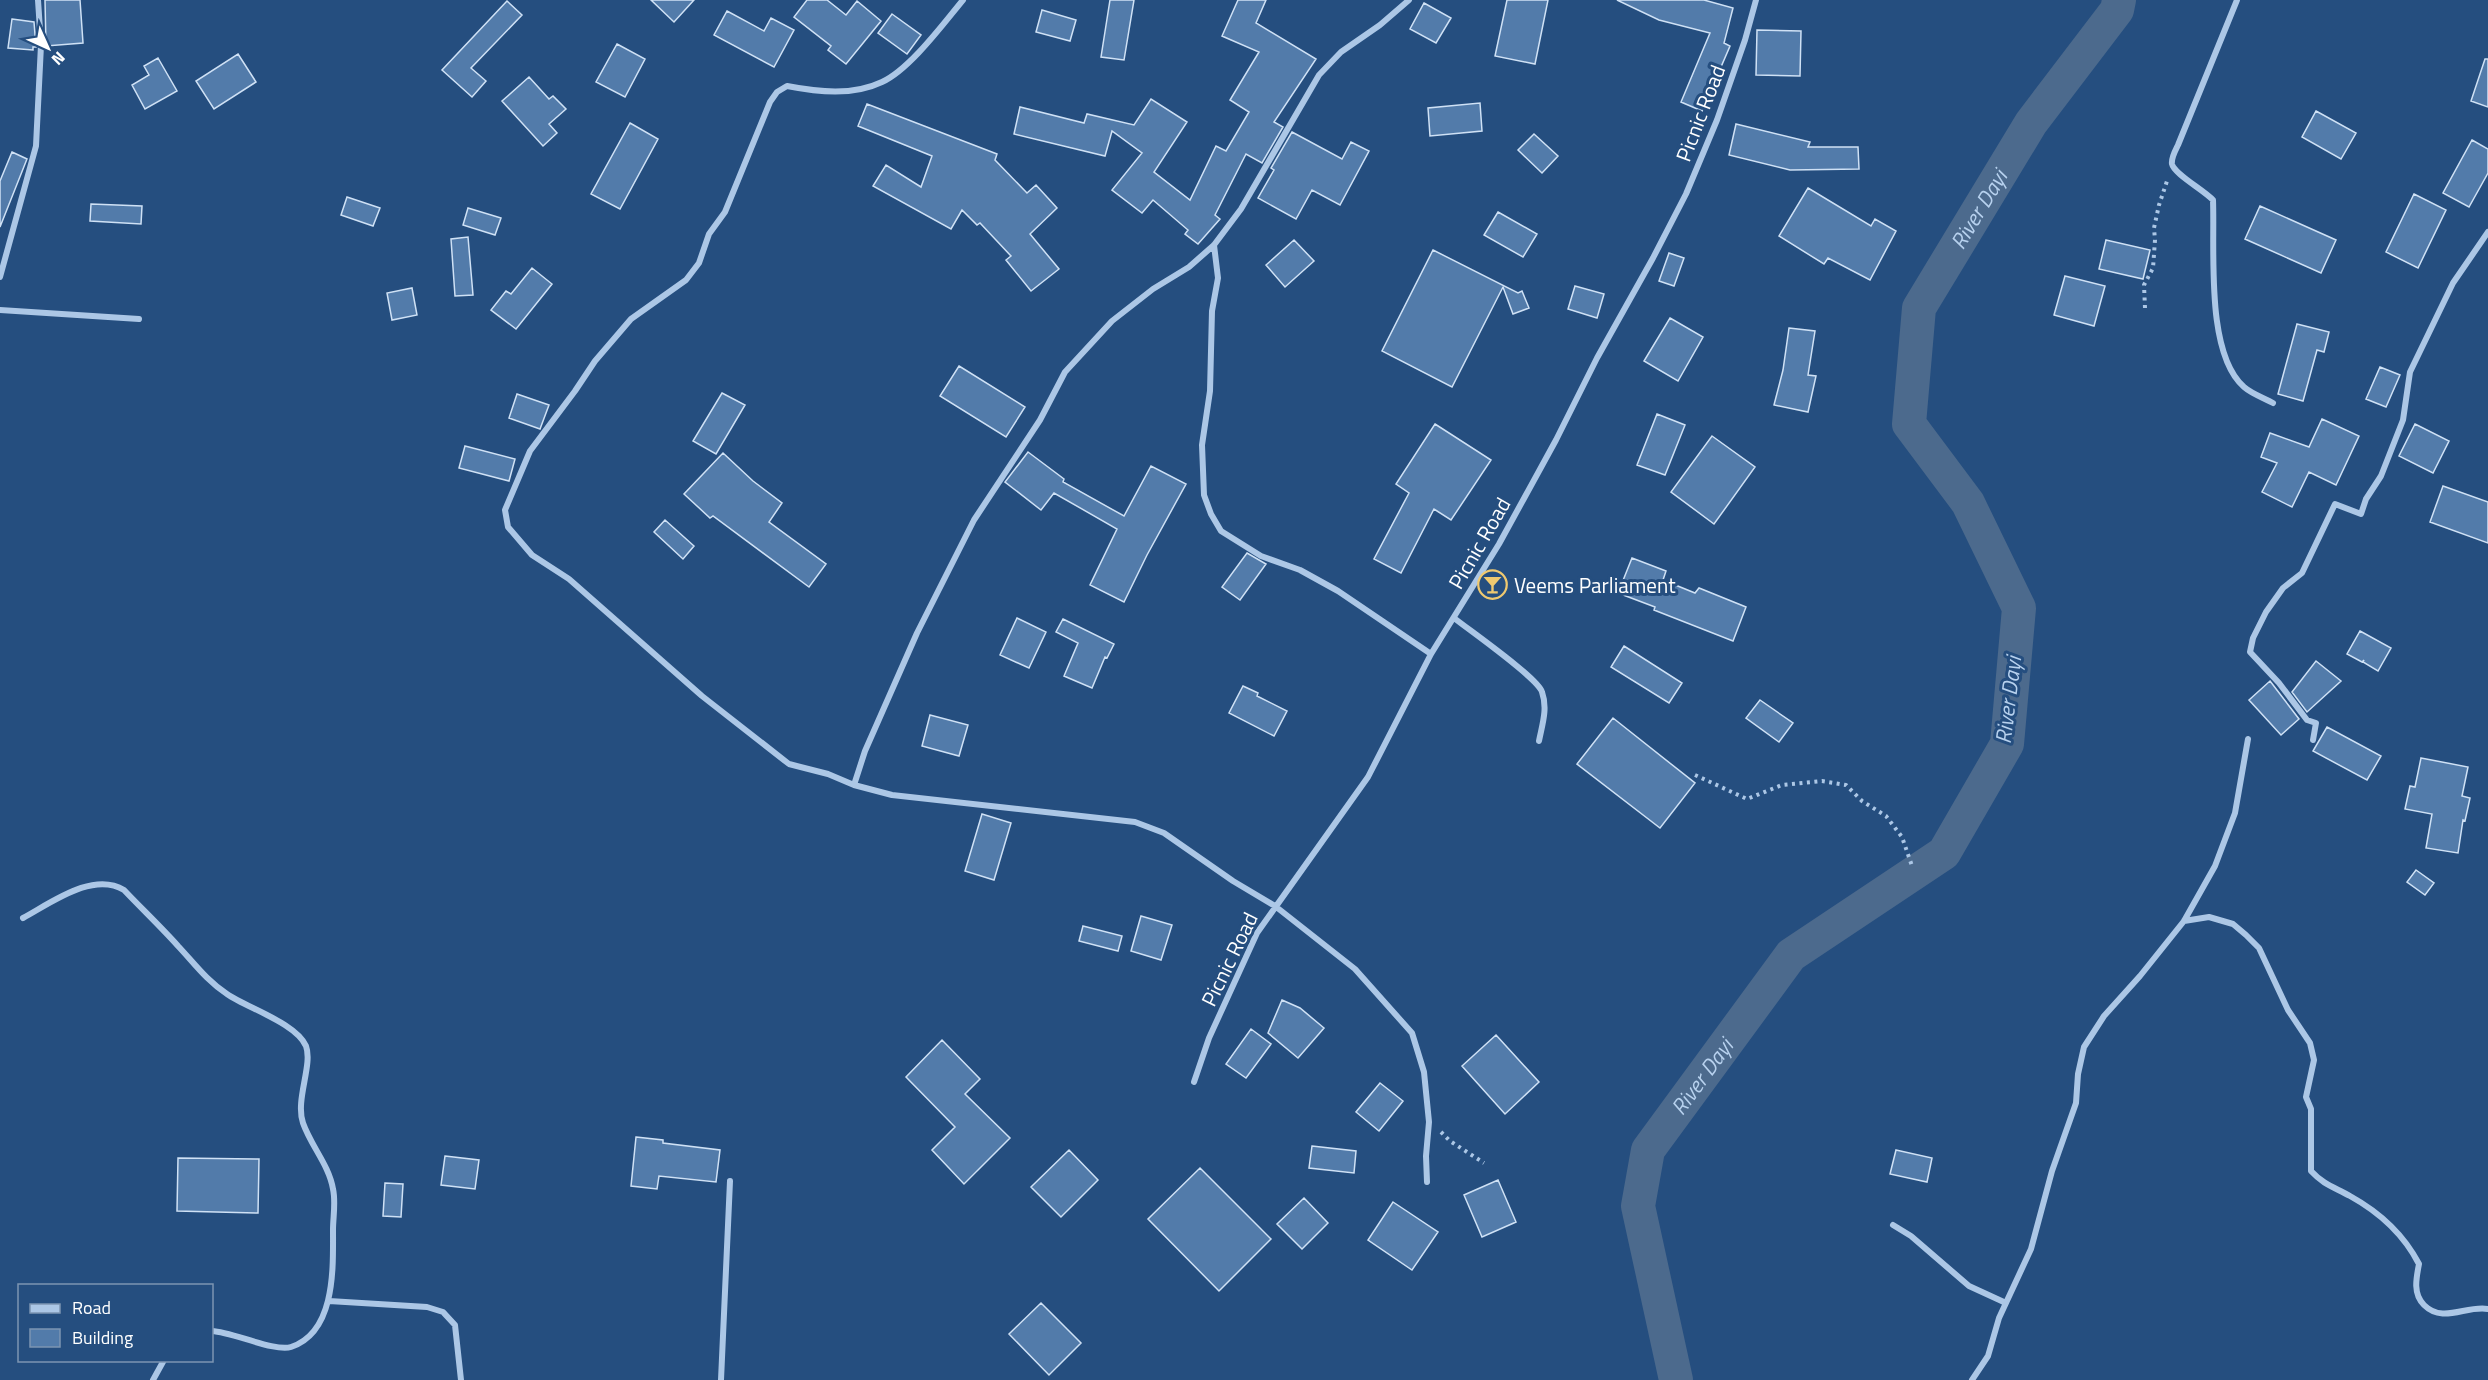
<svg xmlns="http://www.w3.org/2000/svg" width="2488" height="1380" font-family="'Titillium Web',sans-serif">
<rect width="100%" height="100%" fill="#254e7f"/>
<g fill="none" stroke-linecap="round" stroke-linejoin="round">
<!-- river -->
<path stroke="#4c6a8d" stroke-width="34" id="s1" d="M1676 1380 1638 1206 1648 1150 1791 955 1944 853 2007 744 2019 608 1968 503 1909 424 1919 308 2031 123 2117 10 2119 0"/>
</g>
<!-- building -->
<path fill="#527baa" stroke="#cfe1f5" stroke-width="1.5" d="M45 0H80L83 43 46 46Z
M651 0H694L674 22Z
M807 0H827L846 15 857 1 881 21 846 64 828 50 831 46 794 17Z
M1110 0H1134L1124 60 1101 57Z
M1238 0H1266L1256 23 1316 59 1274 122 1283 127 1262 163 1246 154 1215 215 1220 219 1198 244 1185 234 1188 230 1153 200 1142 213 1112 190 1142 153 1112 131 1105 156 1014 134 1020 107 1084 123 1087 114 1134 125 1151 99 1187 122 1154 172 1190 200 1216 146 1226 151 1249 112 1230 100 1259 52 1222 36Z
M1507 0H1548L1535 64 1495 56Z
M1617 0H1704L1733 8 1724 43 1730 46 1702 111 1681 102 1710 33 1659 20Z
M507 1 522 15 471 68 486 81 472 97 442 70Z
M1424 3 1451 18 1436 43 1410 29Z
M1042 10 1076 20 1070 41 1036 32Z
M727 11 764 31 771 18 794 30 774 67 714 35Z
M892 14 921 35 907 54 878 33Z
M12 19 34 22 36 47H33V50L8 48Z
M1757 30 1801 31 1800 76 1756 75Z
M617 44 645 59 625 97 596 82Z
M238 54 256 82 214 109 196 81Z
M158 58 177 91 145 109 132 85 149 75 144 66Z
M2485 59H2488V107L2471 101Z
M529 77 549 99 553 96 566 109 549 124 557 133 543 146 502 101Z
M1480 103 1482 131 1430 136 1428 108Z
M867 104 997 154 995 160 1027 193 1036 185 1057 208 1030 234 1059 269 1031 291 1006 260 1011 256 980 223 977 225 962 210 951 229 873 186 886 165 921 187 932 156 858 126Z
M2316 111 2356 133 2341 159 2302 137Z
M630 123 658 139 620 209 591 194Z
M1736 124 1810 142 1808 147H1858L1859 169 1790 170 1729 155Z
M1292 132 1342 159 1351 142 1369 151 1340 205 1312 190 1296 219 1258 198 1274 170 1271 168Z
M1534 134 1558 156 1542 173 1518 150Z
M2472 140 2488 149V173L2469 207 2443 193Z
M12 152 27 159 0 227V181Z
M1808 188 1871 226 1875 219 1896 231 1870 280 1828 258 1824 264 1779 236Z
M2414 194 2446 210 2418 268 2386 252Z
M347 197 380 208 373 226 341 215Z
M91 204 142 206 141 224 90 221Z
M2260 206 2336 240 2321 273 2245 239Z
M468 208 501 218 495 235 463 225Z
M1498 212 1537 234 1523 257 1484 235Z
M468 237 473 295 455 296 451 239Z
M1294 240 1314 261 1285 287 1266 265Z
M2106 240 2150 250 2143 279 2099 269Z
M1433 250 1518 293 1522 291 1529 308 1513 314 1503 287 1452 387 1382 351Z
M1669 253 1684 258 1674 286 1659 281Z
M532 268 552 284 516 329 491 310 506 291 511 294Z
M2065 276 2105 286 2094 326 2054 315Z
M1575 286 1604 294 1597 318 1568 309Z
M412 288 417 315 392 320 387 293Z
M1670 318 1703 337 1678 381 1644 361Z
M2297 324 2329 332 2324 352 2317 350 2303 401 2278 394Z
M1789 328 1815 331 1808 375 1816 376 1808 412 1774 405 1783 370Z
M959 366 1025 407 1006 437 940 396Z
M2380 367 2400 375 2386 407 2366 399Z
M722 393 745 405 716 454 693 441Z
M517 394 549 405 540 429 509 418Z
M1657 414 1685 425 1665 475 1637 465Z
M2322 419 2359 436 2336 485 2309 472 2292 507 2262 492 2277 463 2261 457 2270 433 2309 447Z
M1435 424 1491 460 1451 520 1434 509 1401 573 1374 559 1409 493 1396 484Z
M2415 424 2449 441 2433 473 2399 456Z
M1712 436 1755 467 1714 524 1671 492Z
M465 446 515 459 509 481 459 468Z
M1028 452 1064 479 1063 482 1124 516 1151 466 1186 484 1147 555 1124 602 1090 585 1117 529 1054 493 1041 510 1005 482Z
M723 453 753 481 782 503 769 522 826 564 809 587 713 516 710 518 684 494Z
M2443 486 2488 502V543L2430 522Z
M665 520 694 546 683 559 654 532Z
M1247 553 1266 564 1240 600 1222 587Z
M1632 558 1666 571 1663 580 1695 593 1699 588 1746 607 1733 641 1654 610 1655 607 1618 593Z
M1017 618 1046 632 1029 668 1000 655Z
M1063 619 1114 644 1107 658 1105 657 1092 688 1064 676 1078 643 1056 632Z
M2360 631 2391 648 2378 671 2363 662 2364 660 2362 662 2347 654Z
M1624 646 1682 683 1669 703 1611 667Z
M2316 661 2341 681 2307 712 2292 692Z
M2270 681 2299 719 2281 735 2249 700Z
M1243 686 1258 693 1257 696 1287 711 1274 736 1229 713Z
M1760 700 1793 723 1779 742 1746 718Z
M930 715 968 725 959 756 922 746Z
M1613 718 1695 783 1660 828 1577 764Z
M2327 727 2381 756 2367 780 2313 751Z
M2421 758 2468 767 2462 796 2470 798 2465 821 2463 820 2458 853 2426 848 2432 814 2405 809 2410 786 2415 787Z
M982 814 1011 823 994 880 965 871Z
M2416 870 2434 883 2425 895 2407 882Z
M1141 916 1172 925 1161 960 1131 951Z
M1083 926 1122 936 1118 951 1079 941Z
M1282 1000 1300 1008 1324 1028 1298 1058 1268 1033Z
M1251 1029 1271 1044 1246 1078 1226 1064Z
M1496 1035 1539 1082 1505 1114 1462 1066Z
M942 1040 980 1079 965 1094 1010 1138 964 1184 932 1150 955 1127 906 1077Z
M1380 1083 1403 1101 1379 1131 1356 1112Z
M636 1137 663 1140V1143L720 1150 716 1182 659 1176 657 1189 631 1186Z
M1312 1146 1356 1151 1354 1173 1309 1168Z
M1069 1150 1098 1180 1061 1217 1031 1187Z
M1896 1150 1932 1158 1927 1182 1890 1174Z
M445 1156 479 1160 475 1189 441 1185Z
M178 1158 259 1159 258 1213 177 1211Z
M1200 1168 1271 1239 1219 1291 1148 1219Z
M1498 1180 1516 1222 1482 1237 1464 1195Z
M385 1183 403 1184 401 1217 383 1216Z
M1304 1198 1328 1223 1302 1249 1277 1224Z
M1393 1202 1438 1232 1412 1270 1368 1240Z
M1041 1303 1081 1343 1049 1375 1009 1334Z"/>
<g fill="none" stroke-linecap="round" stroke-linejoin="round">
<!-- path -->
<path stroke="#acc7e6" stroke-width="4" stroke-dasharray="3 4.5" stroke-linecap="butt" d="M2145 308 2144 285 2153 268 2155 240 2154 228 2159 205 2168 178
M1695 775 1747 799 1782 785 1822 781 1846 785 1862 801 1886 816 1902 837 1912 866
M1441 1132 1450 1141 1484 1163"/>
<!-- street -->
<path stroke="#acc7e6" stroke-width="6" d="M963 0C943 24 910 69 882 82 853 96 818 92 787 86L777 92 770 102 725 212 709 234 699 263 686 280 631 319 595 361 575 391 530 451 505 510 508 527 532 555 569 579 702 696 789 764 828 774 854 785 892 795 1135 822 1164 833 1233 881 1275 906 1355 969 1412 1033 1424 1072 1429 1122 1426 1156 1427 1182
M2237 0 2178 145C2175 151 2171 158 2172 164 2174 174 2204 190 2213 200 2215 248 2205 353 2244 387 2252 394 2264 398 2273 403
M1214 245 1218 278 1212 311 1210 391 1202 445 1204 495 1211 514 1221 531 1261 556 1300 570 1338 591 1431 654
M0 277 36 146 41 45 38 0
M0 310 139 319
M1454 618C1469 630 1538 678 1542 692 1548 709 1542 725 1539 741
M2313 740 2316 723 2307 720 2279 683 2250 652 2253 638 2266 612 2283 588 2302 573 2335 504 2361 514 2366 499 2381 476 2403 420 2410 372 2453 283 2488 232
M854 785 865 751 917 633 974 520 1040 420 1065 372 1112 321 1153 289 1189 267 1214 245 1241 209 1319 75 1341 52 1380 25 1409 0
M23 918C51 903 93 871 124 890 142 909 161 927 178 946 194 963 207 981 227 994 247 1008 296 1023 306 1046 313 1065 295 1100 303 1123 311 1146 329 1165 333 1189 336 1202 333 1217 333 1230 333 1267 336 1332 291 1347 275 1352 232 1332 212 1331
M2184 921 2209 917 2233 924 2246 935 2259 948 2288 1010 2310 1043 2314 1060 2306 1097 2311 1109V1171C2324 1185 2334 1187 2350 1196 2379 1212 2404 1235 2419 1264 2416 1279 2413 1294 2424 1305 2443 1324 2466 1305 2488 1309
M1194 1082 1209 1038 1257 933 1368 777 1431 654 1499 544 1556 440 1597 358 1653 258 1686 194 1717 120 1745 40 1756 0
M1893 1225 1911 1236 1969 1286 2006 1303
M329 1301 427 1307 443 1312 455 1325 461 1380
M153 1380 164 1360
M721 1380 730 1181
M1972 1380 1988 1356 1999 1318 2031 1249 2052 1171 2076 1103 2078 1074 2084 1047 2104 1016 2140 976 2184 921 2215 866 2235 813 2248 739"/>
</g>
<!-- icons -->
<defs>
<symbol id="bar-ring" viewBox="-11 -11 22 22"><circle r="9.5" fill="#254e7f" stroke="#efc970" stroke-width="1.5"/><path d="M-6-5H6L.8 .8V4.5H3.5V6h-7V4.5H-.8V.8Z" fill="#efc970"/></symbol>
</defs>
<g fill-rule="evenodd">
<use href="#bar-ring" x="1476" y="568" width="33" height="33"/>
</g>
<g text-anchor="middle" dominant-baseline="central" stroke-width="6" stroke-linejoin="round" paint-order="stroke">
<!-- street labels -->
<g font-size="21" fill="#fff" stroke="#254e7f">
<text transform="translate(1700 113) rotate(-69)">Picnic Road</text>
<text transform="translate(1479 543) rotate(-60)">Picnic Road</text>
<text transform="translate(1229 959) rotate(-64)">Picnic Road</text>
</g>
<!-- poi labels -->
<g font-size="21" fill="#fff" stroke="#254e7f" text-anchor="start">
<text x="1514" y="585">Veems Parliament</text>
</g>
<!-- water labels -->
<g font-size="22" font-style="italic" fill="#b7d1ee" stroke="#254e7f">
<text stroke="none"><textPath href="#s1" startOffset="1370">River Dayi</textPath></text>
<text transform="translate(2008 700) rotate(-83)">River Dayi</text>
<text stroke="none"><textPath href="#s1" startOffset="326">River Dayi</textPath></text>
</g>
</g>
<!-- legend -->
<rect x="18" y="1284" width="195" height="78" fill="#254e7f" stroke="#7c95b2" stroke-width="1.5"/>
<rect x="30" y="1304" width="30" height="9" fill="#acc7e6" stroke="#7c95b2" stroke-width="1.5"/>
<text x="72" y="1314" font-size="18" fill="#ffffff">Road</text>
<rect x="30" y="1329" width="30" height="18" fill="#527baa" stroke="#7c95b2" stroke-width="1.5"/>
<text x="72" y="1344" font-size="18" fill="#ffffff">Building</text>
<!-- north arrow -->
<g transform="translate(48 48) rotate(135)" stroke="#254e7f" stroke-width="4.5" paint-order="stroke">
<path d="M0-4.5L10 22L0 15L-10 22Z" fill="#ffffff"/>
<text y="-9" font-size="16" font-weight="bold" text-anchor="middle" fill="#ffffff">N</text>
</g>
</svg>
